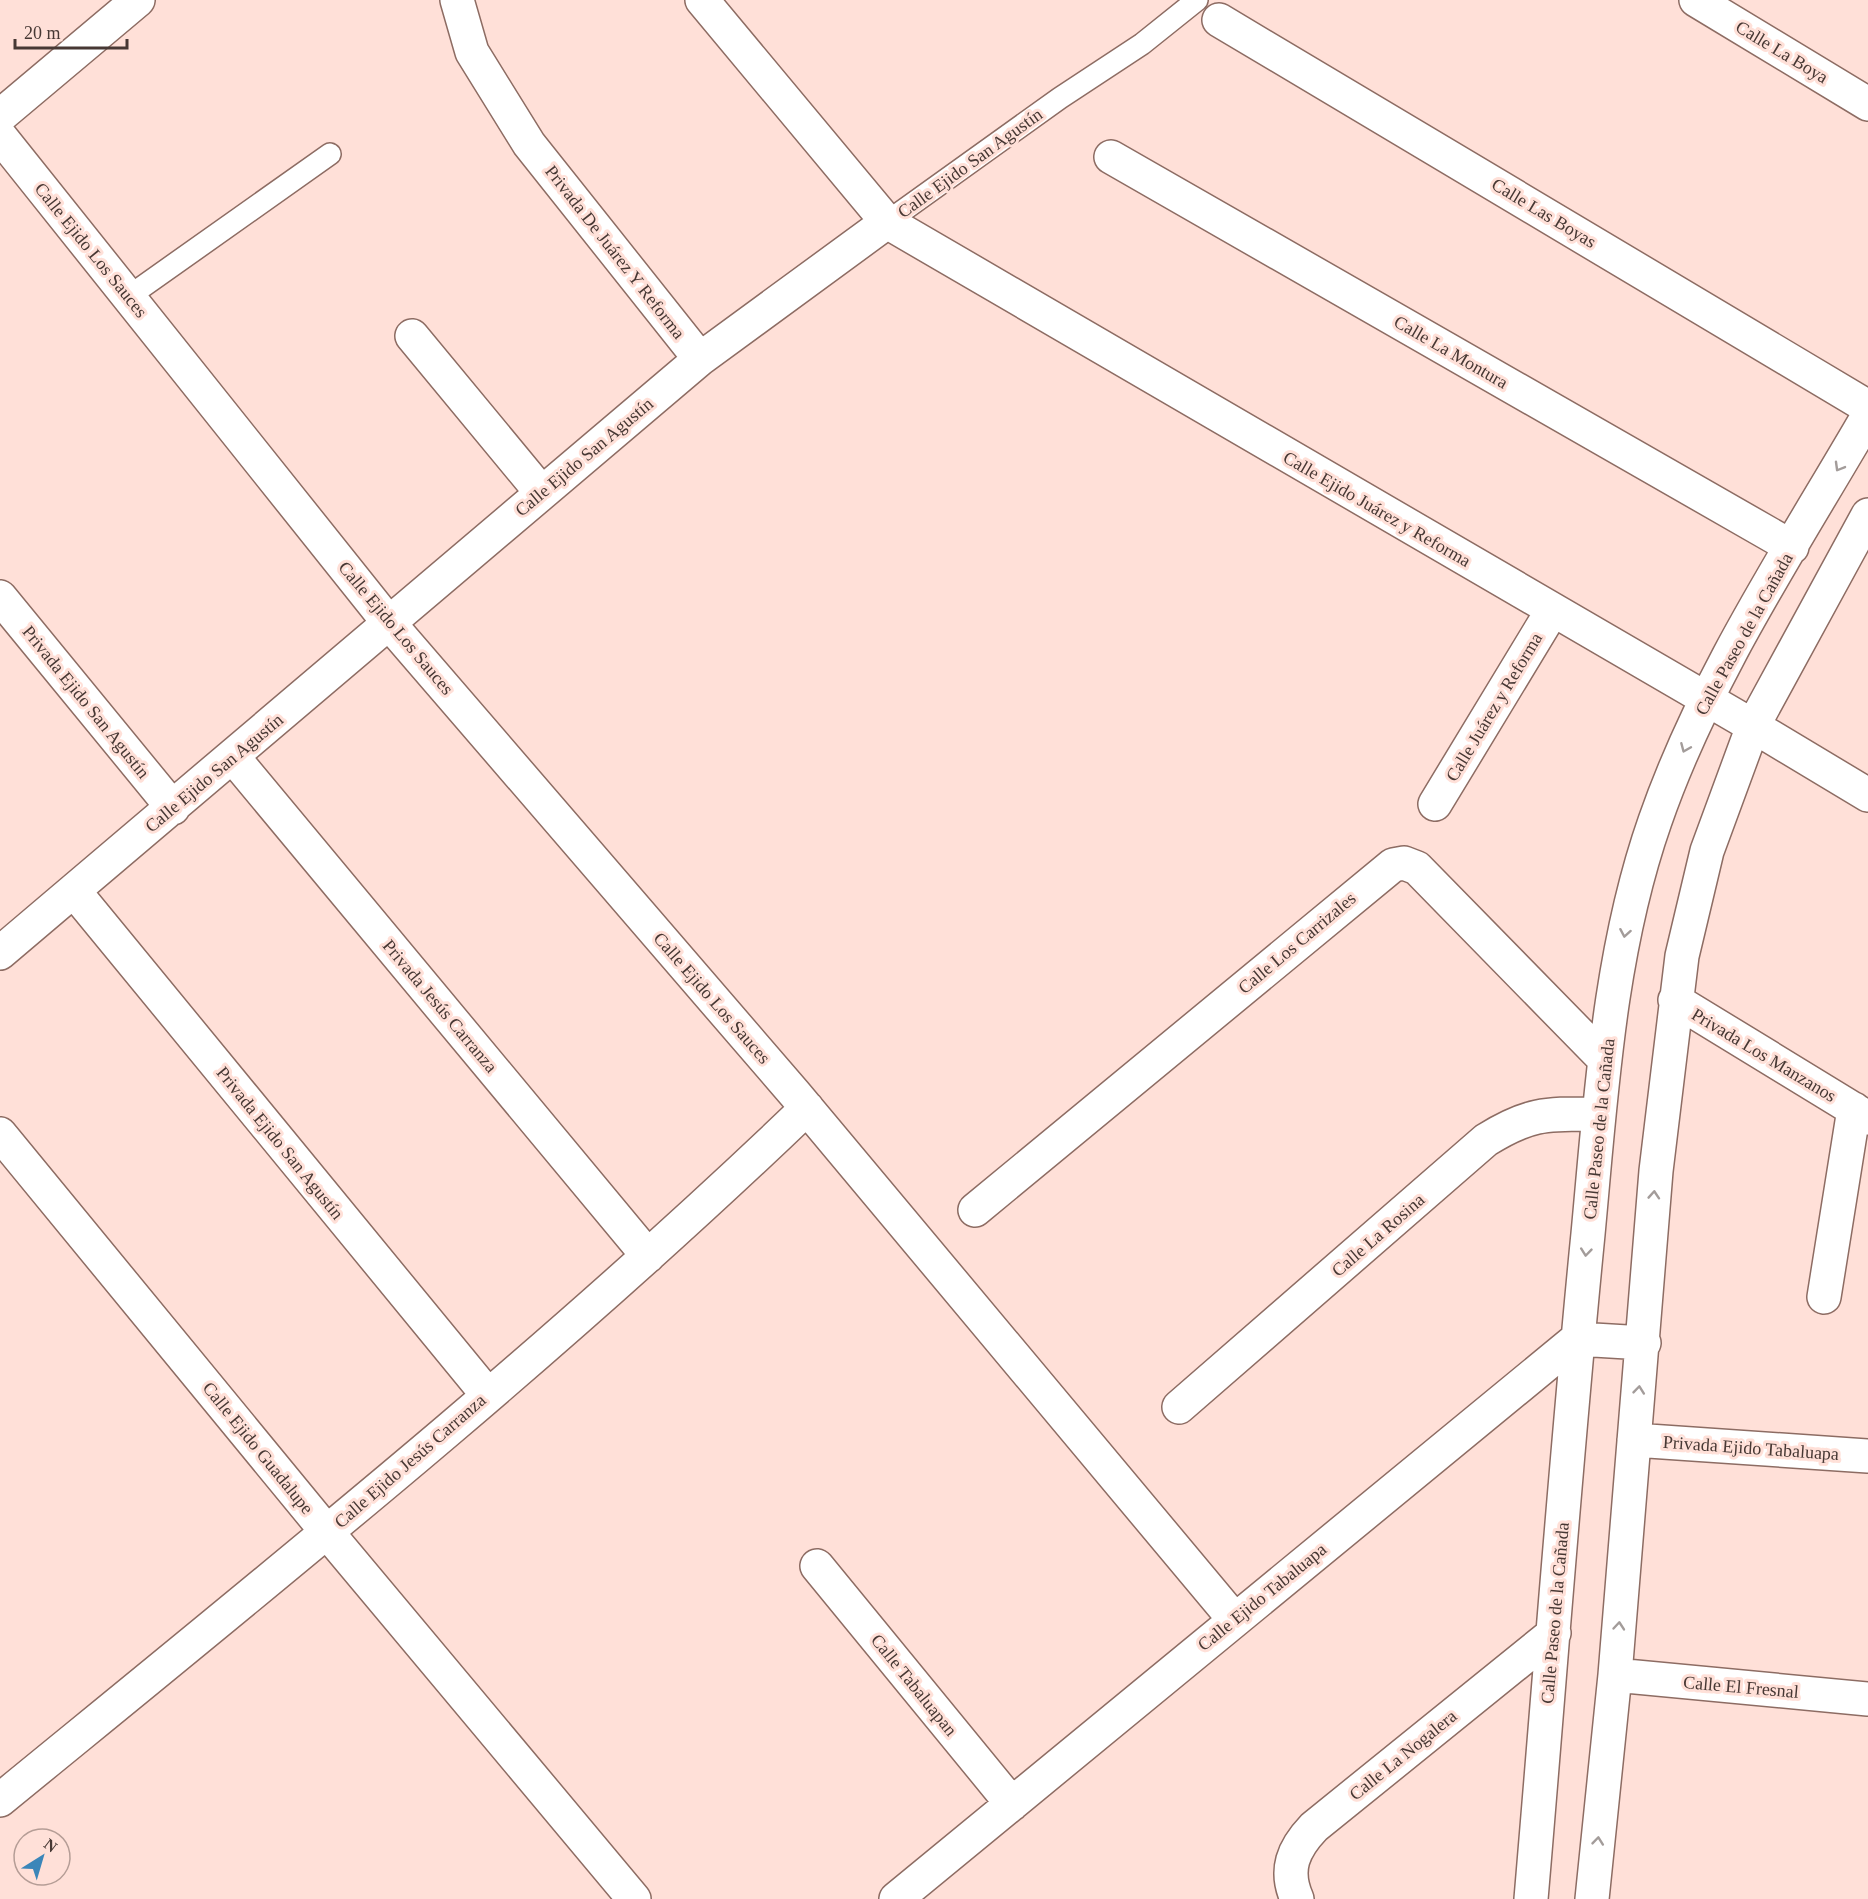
<svg xmlns="http://www.w3.org/2000/svg" width="1868" height="1899" font-family="'Times New Roman',serif">
<rect width="100%" height="100%" fill="#ffe0d8"/>
<g fill="none" stroke-linecap="round" stroke-linejoin="round">
<defs>
<path id="lane" d="M887 222 1060 98 1142 44 1197 0
M128 297 330 154"/>
<path id="street" d="M457 0 472 52 529 144 700 359
M702 0 887 222 1753 726 1868 795
M1696 0 1868 104
M1219 20 1868 407
M0 116 138 0
M0 136 389 623 795 1094 1234 1619
M1111 157 1792 547
M412 336 541 492
M0 597 173 808
M233 757 648 1256
M1435 804 1552 611
M74 891 487 1394
M0 953 700 359 887 222
M1675 1000 1868 1118
M0 1134 327 1532 634 1899
M975 1210 1393 865 1404 863 1417 868 1605 1060
M1824 1297 1854 1109
M1179 1407 1486 1140C1531 1112 1548 1114 1599 1114
M1634 1440 1868 1456
M817 1566 1012 1804
M1615 1675 1868 1699
M0 1800C274 1576 552 1353 807 1108
M896 1899 1577 1339 1644 1343
M1297 1899C1284 1870 1293 1849 1314 1827L1554 1633
M1531 1899C1550 1677 1566 1455 1588 1234 1601 1096 1609 952 1655 821 1705 677 1792 547 1868 416
M1592 1899 1615 1675 1656 1171 1682 956 1707 851 1753 726 1868 515"/>
</defs>
<!-- lane casing -->
<use href="#lane" stroke="#8d6c63" stroke-width="24"/>
<!-- street casing -->
<use href="#street" stroke="#8d6c63" stroke-width="36"/>
<!-- lane -->
<use href="#lane" stroke="#fff" stroke-width="21"/>
<!-- street -->
<use href="#street" stroke="#fff" stroke-width="33"/>
</g>
<!-- one-way arrows -->
<defs><path id="oneway-chevron" d="M-2-3.5L2.5 0L-2 3.5" fill="none" stroke-width="1.6" stroke-linecap="round" stroke-linejoin="round" transform="scale(1.5)"/></defs>
<g stroke="#a39c9a">
<use href="#oneway-chevron" transform="translate(1839 467) rotate(120)"/>
<use href="#oneway-chevron" transform="translate(1685 748) rotate(113)"/>
<use href="#oneway-chevron" transform="translate(1625 933) rotate(100)"/>
<use href="#oneway-chevron" transform="translate(1654 1195) rotate(-86)"/>
<use href="#oneway-chevron" transform="translate(1586 1252) rotate(96)"/>
<use href="#oneway-chevron" transform="translate(1639 1390) rotate(-84)"/>
<use href="#oneway-chevron" transform="translate(1619 1626) rotate(-85)"/>
<use href="#oneway-chevron" transform="translate(1598 1841) rotate(-84)"/>
</g>
<g text-anchor="middle" dominant-baseline="central" stroke-width="6" stroke-linejoin="round" paint-order="stroke">
<!-- street labels -->
<g font-size="18" fill="#473834" stroke="#ffe0d8">
<text transform="translate(1782 52) rotate(31)">Calle La Boya</text>
<text transform="translate(970 163) rotate(-36)">Calle Ejido San Agustín</text>
<text transform="translate(1544 213) rotate(31)">Calle Las Boyas</text>
<text transform="translate(91 250) rotate(51)">Calle Ejido Los Sauces</text>
<text transform="translate(615 252) rotate(52)">Privada De Juárez Y Reforma</text>
<text transform="translate(1451 352) rotate(30)">Calle La Montura</text>
<text transform="translate(584 457) rotate(-40)">Calle Ejido San Agustín</text>
<text transform="translate(1377 509) rotate(30)">Calle Ejido Juárez y Reforma</text>
<text transform="translate(396 628) rotate(50)">Calle Ejido Los Sauces</text>
<text transform="translate(1744 634) rotate(-61)">Calle Paseo de la Cañada</text>
<text transform="translate(86 702) rotate(51)">Privada Ejido San Agustín</text>
<text transform="translate(1494 707) rotate(-59)">Calle Juárez y Reforma</text>
<text transform="translate(214 773) rotate(-40)">Calle Ejido San Agustín</text>
<text transform="translate(1297 943) rotate(-40)">Calle Los Carrizales</text>
<text transform="translate(712 998) rotate(49)">Calle Ejido Los Sauces</text>
<text transform="translate(440 1006) rotate(50)">Privada Jesús Carranza</text>
<text transform="translate(1764 1055) rotate(31)">Privada Los Manzanos</text>
<text transform="translate(1599 1129) rotate(-84)">Calle Paseo de la Cañada</text>
<text transform="translate(280 1143) rotate(51)">Privada Ejido San Agustín</text>
<text transform="translate(1378 1235) rotate(-41)">Calle La Rosina</text>
<text transform="translate(258 1448) rotate(51)">Calle Ejido Guadalupe</text>
<text transform="translate(1751 1448) rotate(4)">Privada Ejido Tabaluapa</text>
<text transform="translate(410 1461) rotate(-41)">Calle Ejido Jesús Carranza</text>
<text transform="translate(1262 1597) rotate(-39)">Calle Ejido Tabaluapa</text>
<text transform="translate(1555 1613) rotate(-85)">Calle Paseo de la Cañada</text>
<text transform="translate(914 1685) rotate(51)">Calle Tabaluapan</text>
<text transform="translate(1741 1687) rotate(5)">Calle El Fresnal</text>
<text transform="translate(1403 1755) rotate(-39)">Calle La Nogalera</text>
</g>
</g>
<!-- north arrow -->
<g transform="translate(42 1857) rotate(37)"><circle r="28" fill="#ffe0d8" stroke="#b59d96" stroke-width="1.5"/>
<path d="M0-4.5L10 22L0 15L-10 22Z" fill="#3b86b9"/>
<text y="-9" font-size="16" font-weight="bold" text-anchor="middle" fill="#473834">N</text>
</g>
<!-- scale -->
<path d="M15 39v9h112v-9" fill="none" stroke="#473834" stroke-width="3"/>
<text x="24" y="39" font-size="18" fill="#473834" stroke="#ffe0d8" stroke-width="4.5" paint-order="stroke">20 m</text>
</svg>
